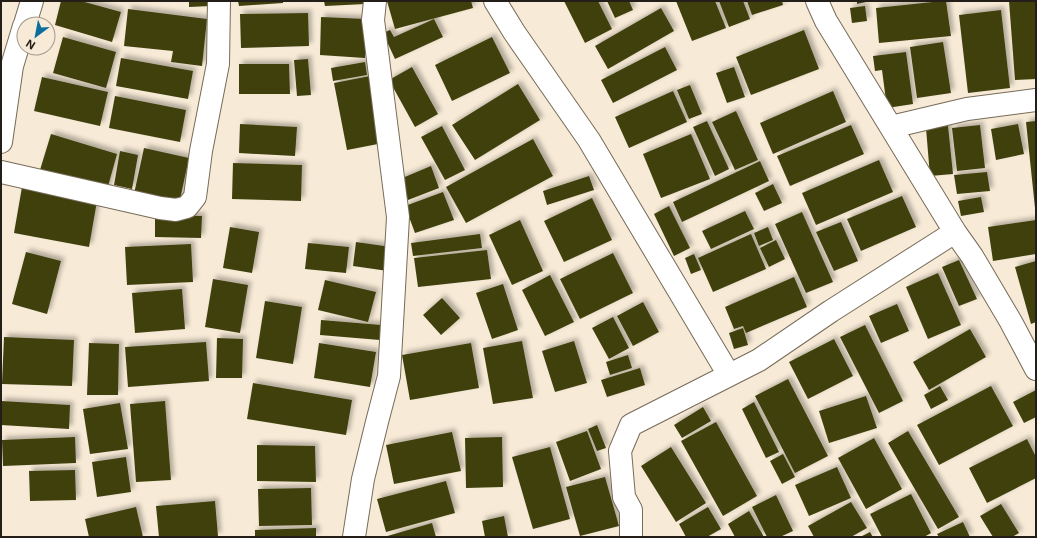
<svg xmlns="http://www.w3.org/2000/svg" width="1037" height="538" font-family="Inter,sans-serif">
<defs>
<filter id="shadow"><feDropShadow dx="3.5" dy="-3.5" stdDeviation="2" flood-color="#0004"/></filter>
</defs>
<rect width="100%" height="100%" fill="#f7ead6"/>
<!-- building -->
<path fill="#3f4010" filter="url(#shadow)" d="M61 1H81L121 12 112 42 55 25Z
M189 1H210V6L189 7Z
M238 1H283V3L239 6Z
M324 1H365V4L325 6Z
M387 1H471L473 8 395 29Z
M564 1H598L612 29 585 43Z
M607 1H629L633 10 615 18Z
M676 1H715L726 28 692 41Z
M719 1H743L750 19 729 27Z
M747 1H782L783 5 752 15Z
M857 1H866V2L857 4Z
M942 1H946L951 36 879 43 876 8Z
M1009 1H1036V79L1015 80Z
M865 6 867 21 852 23 850 8Z
M661 8 674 31 608 69 595 46Z
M128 9 207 19 202 66 171 62 173 51 124 46Z
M1001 10 1010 88 968 93 959 15Z
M308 13 309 46 241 48 240 14Z
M321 17 366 19 365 58 320 55Z
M434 19 443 37 395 59 383 33 390 30 394 37Z
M804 30 819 69 751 95 736 57Z
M63 37 116 52 106 88 53 73Z
M492 37 510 73 452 101 435 65Z
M943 42 951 93 917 98 910 47Z
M665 47 677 70 613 103 601 80Z
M906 52 913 104 887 108 882 70 875 71 873 56Z
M121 58 193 71 188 99 116 86Z
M308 59 311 95 297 96 294 60Z
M365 62 367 75 333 81 331 68Z
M239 64H289L290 94H239Z
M412 67 438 114 415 127 389 80Z
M734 67 745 97 727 103 716 73Z
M370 76 383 143 347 150 334 83Z
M42 77 108 92 100 126 34 111Z
M518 84 540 120 475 160 452 125Z
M690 85 702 114 689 119 677 90Z
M673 91 687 122 629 148 615 117Z
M833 91 846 122 773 154 760 123Z
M115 96 186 110 180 142 109 128Z
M736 111 758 160 735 170 712 122Z
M707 121 729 169 715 176 693 127Z
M1036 121V208H1035L1026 122Z
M240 124 297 127 295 156 239 153Z
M1018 124 1024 154 996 160 991 129Z
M851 125 864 154 790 186 777 156Z
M980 125 985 168 957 171 952 128Z
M442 126 465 170 445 180 421 137Z
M948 126 953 174 930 176 926 128Z
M51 134 117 154 107 190 40 170Z
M691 134 710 179 661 198 643 154Z
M533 139 553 176 466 223 446 187Z
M144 148 189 158 179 204 134 194Z
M120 151 138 155 132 189 114 185Z
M879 160 893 192 816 225 802 193Z
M760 161 769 181 682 222 673 202Z
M233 163 302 165 301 201 232 199Z
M431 166 439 188 408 200 400 179Z
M987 172 990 191 957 194 954 175Z
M589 176 594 190 547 205 543 191Z
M773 184 782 203 764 211 755 193Z
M22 187 97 201 89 247 14 233Z
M443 192 454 220 415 233 405 206Z
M902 196 916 227 861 251 847 219Z
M981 197 984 212 961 216 958 201Z
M592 198 612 240 564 262 544 221Z
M669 206 690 248 674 256 654 214Z
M745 211 754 229 711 249 702 231Z
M802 212 833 282 806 293 775 224Z
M155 215 202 216 201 238 155 237Z
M520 220 543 271 512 285 489 235Z
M1036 220V254L993 261 988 227Z
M841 222 858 261 834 271 816 232Z
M230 227 259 232 252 273 223 268Z
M768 227 773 240 759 246 754 233Z
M480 234 482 248 413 256 411 243Z
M751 234 766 269 713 292 698 258Z
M776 240 785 259 769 267 760 248Z
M356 242 391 247 388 271 353 266Z
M308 243 349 247 346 273 305 269Z
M191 244 193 282 127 285 125 247Z
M487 250 491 279 418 287 414 258Z
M26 252 61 261 47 314 12 304Z
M613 253 633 293 580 319 560 279Z
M694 254 701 270 691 274 685 258Z
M959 260 977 299 959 306 942 267Z
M1036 261V322L1031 324 1015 267Z
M938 273 961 325 928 339 906 287Z
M550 275 574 322 545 336 522 290Z
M794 277 807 307 746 333 743 326 734 329 725 307Z
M213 279 248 285 240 333 205 327Z
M325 280 376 292 368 322 318 310Z
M503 284 518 330 492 339 476 293Z
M182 289 185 329 135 333 132 293Z
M442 298 460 318 441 335 423 315Z
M265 301 302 307 293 364 256 358Z
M643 302 659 332 633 346 617 316Z
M897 304 909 331 881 343 869 316Z
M613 317 629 348 609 359 592 328Z
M321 320 381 325 380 340 320 335Z
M865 325 903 401 879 413 840 337Z
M743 328 748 345 734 349 729 333Z
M970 329 986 357 929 390 913 362Z
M4 337 74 340 72 386 2 384Z
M217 338 243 339 242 378H216Z
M834 339 853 376 808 399 789 362Z
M522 341 533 398 493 404 483 348Z
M574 341 587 383 555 392 542 351Z
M206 342 209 381 128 387 125 347Z
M89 343 119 344 118 395H87Z
M319 343 376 352 370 387 314 378Z
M471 343 479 388 410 400 402 355Z
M628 355 632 368 610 375 606 362Z
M640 368 645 385 607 397 601 380Z
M788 379 828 456 795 473 755 396Z
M253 383 352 400 346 435 247 419Z
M940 386 948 400 931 409 924 395Z
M991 386 1013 426 939 465 917 425Z
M1036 390V417L1024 423 1013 402Z
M866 396 877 428 829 443 819 411Z
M1 401 70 405 69 429 1 425Z
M165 401 171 480 136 482 130 404Z
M754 402 779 452 766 458 742 409Z
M120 403 128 449 90 454 83 409Z
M703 407 711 421 682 438 674 425Z
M716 422 757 496 723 516 681 441Z
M597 425 606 448 597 451 588 429Z
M587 431 601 469 570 481 556 442Z
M908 431 959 517 938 529 888 443Z
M452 432 461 471 394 484 386 445Z
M75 437 76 463 3 466 2 440Z
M502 437 503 487 466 488 465 438Z
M874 438 902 489 866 509 838 458Z
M1027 439 1036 457V478L987 503 969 468Z
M257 445 315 446 316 482 257 481Z
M550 447 570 519 533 529 512 457Z
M671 447 706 503 676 522 641 466Z
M783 454 795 477 782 484 770 461Z
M126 457 131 492 97 497 92 462Z
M837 467 851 498 809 516 795 485Z
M75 470 76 500 30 501 29 471Z
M605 477 619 526 580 536 566 487Z
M446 481 455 513 386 532 377 499Z
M311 488 312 525 259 526 258 489Z
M911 494 931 533 924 537H882L870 514Z
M776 495 793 531 780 537H767L752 507Z
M215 501 218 536 159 537 156 506Z
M851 502 867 528 851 537H814L808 526Z
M1001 504 1019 533 1012 537H993L980 516Z
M136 507 143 537H89L85 519Z
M708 507 721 529 707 537H686L679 524Z
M749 511 764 537H735L728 524Z
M504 516 508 537H485L482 521Z
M963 522 970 537H939L937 534Z
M432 523 436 537H384Z
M316 528V537H255V530Z
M870 532 873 537H860Z"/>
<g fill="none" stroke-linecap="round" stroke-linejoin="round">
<defs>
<path id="street" d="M495 1 514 32 589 140 729 375
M817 1 826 21 955 232 972 256 1011 322 1036 369
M25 24 32 1
M891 127 967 109 1036 100
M1 142 12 66 24 26
M1 172 160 208 176 210 187 207 195 197 201 151 218 64 219 1
M354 537 363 479 377 422 389 376 398 217 373 20 375 1
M631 537V510L624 497 620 451 631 425 759 360 831 311 955 232"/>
</defs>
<!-- street casing -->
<use href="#street" stroke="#766b59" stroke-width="24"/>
<!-- street -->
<use href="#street" stroke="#fff" stroke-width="22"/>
</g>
<!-- border -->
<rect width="1037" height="538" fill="none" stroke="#231f18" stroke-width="4"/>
<!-- north arrow -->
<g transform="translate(36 36) rotate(212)"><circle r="19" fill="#f7ead6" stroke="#a2998a"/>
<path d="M0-3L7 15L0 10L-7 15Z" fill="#0a6f9c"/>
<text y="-6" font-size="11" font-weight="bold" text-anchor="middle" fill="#231f18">N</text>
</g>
</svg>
